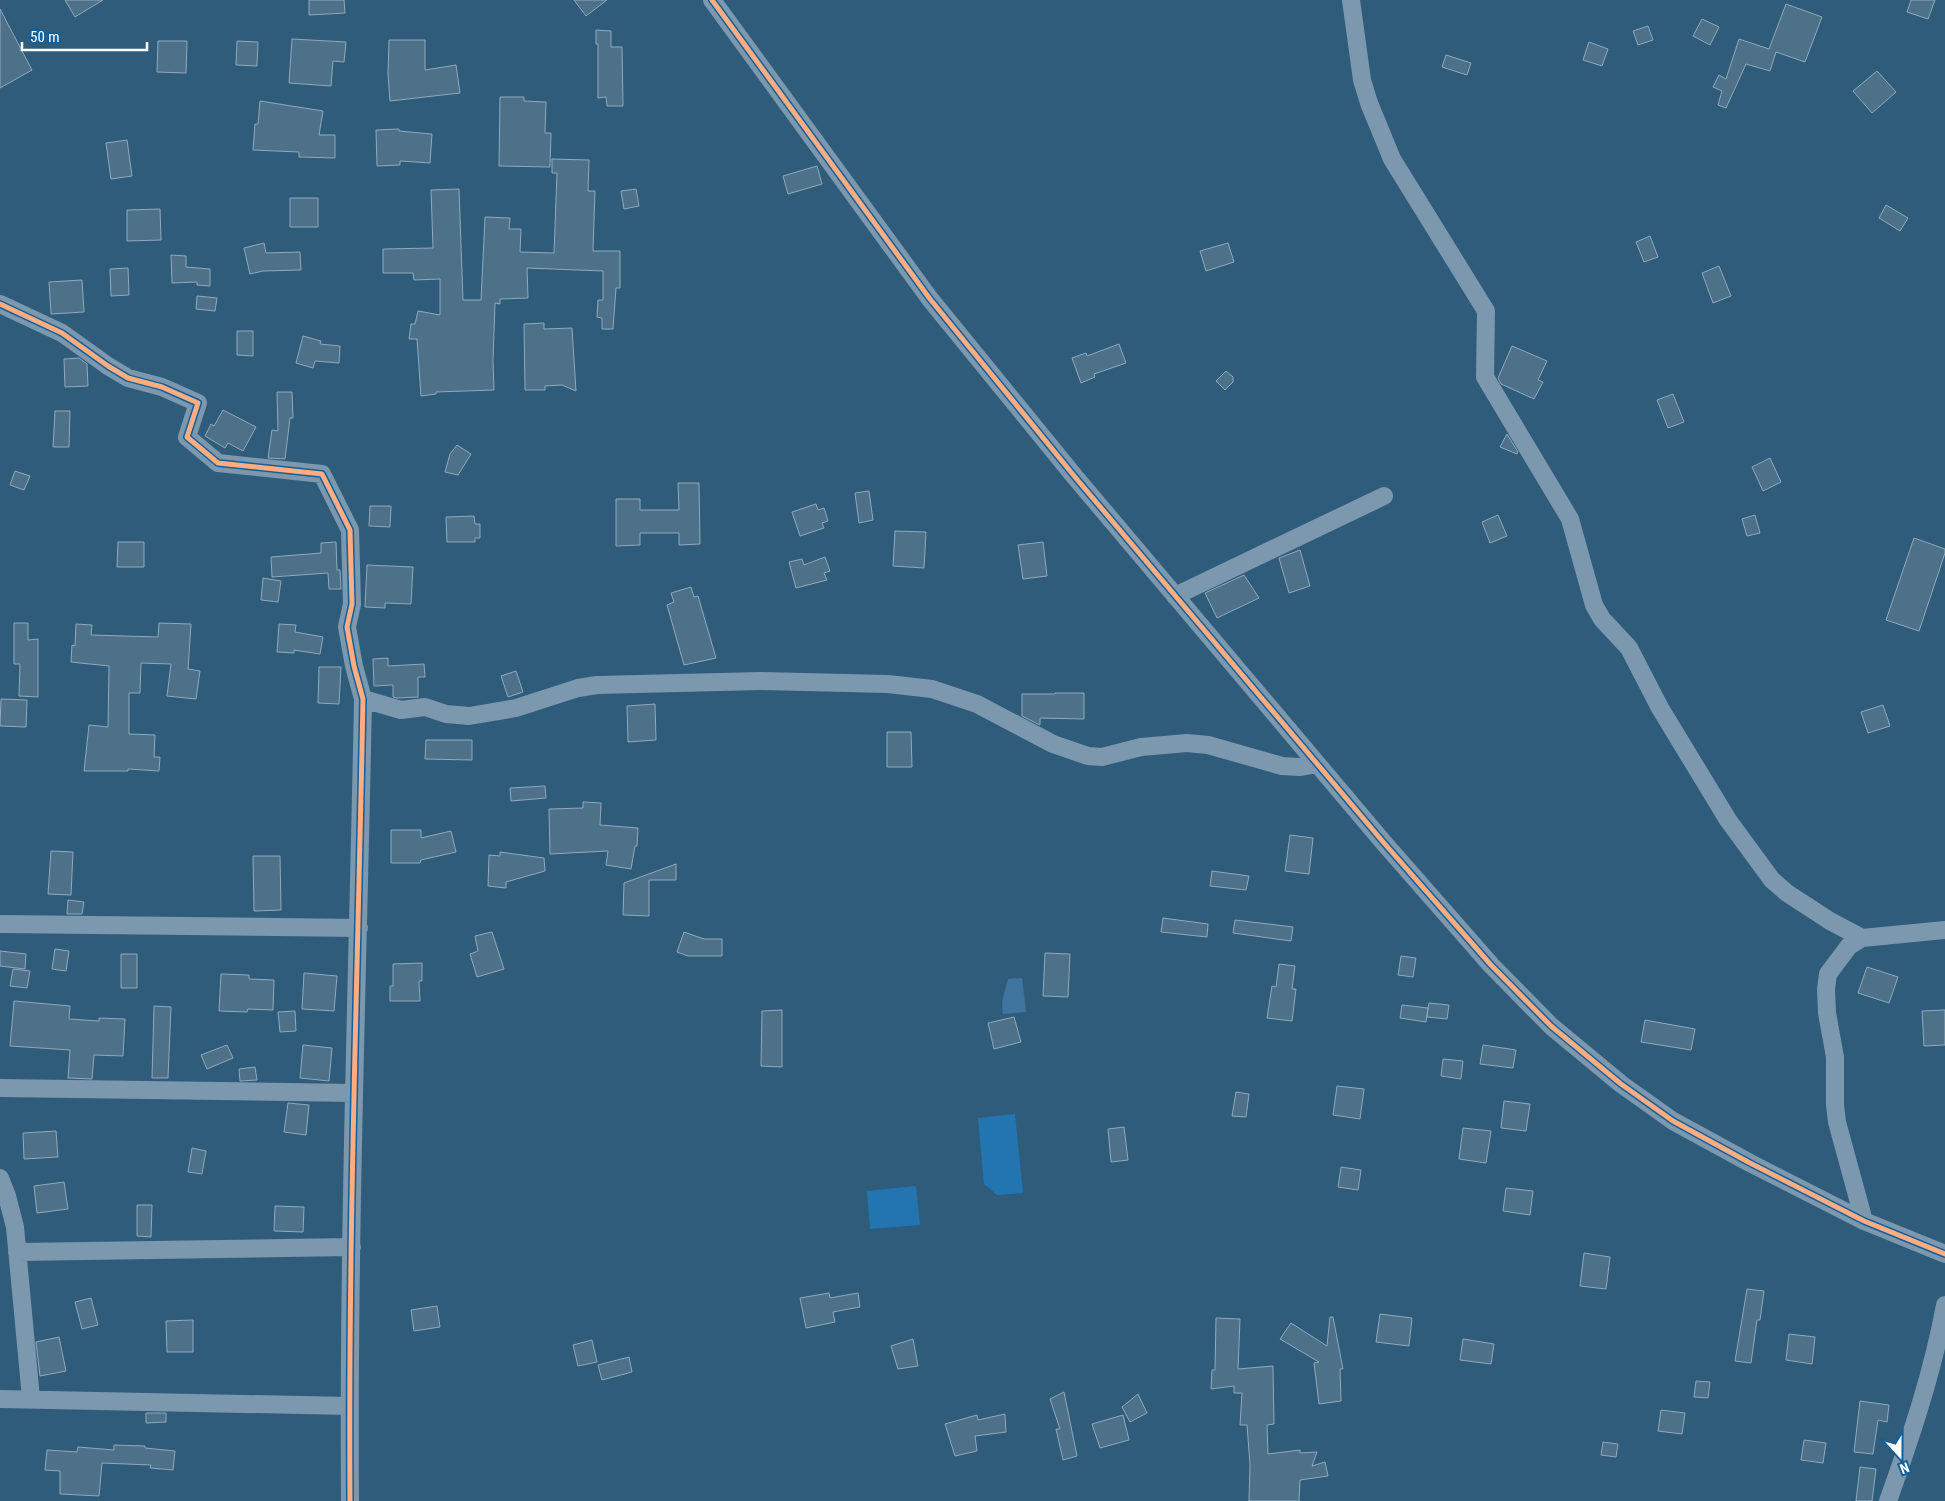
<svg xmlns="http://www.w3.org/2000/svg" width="1945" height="1501" font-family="'Roboto Condensed',sans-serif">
<rect width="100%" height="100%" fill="#305c7c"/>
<!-- green -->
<path fill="#2275b1" d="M1015 1114 1023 1193 997 1195 984 1184 978 1118Z
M916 1186 920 1225 870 1229 867 1191Z"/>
<!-- water -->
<path fill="#3f759f" d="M1022 978 1026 1012 1003 1014 1002 1002 1008 979Z"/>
<!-- building -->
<path fill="#4e718a" stroke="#90a9bb" d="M65 0H103L75 17Z
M309 0H344L345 13 309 15Z
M574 0H607L586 16Z
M1911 0H1935L1928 19 1907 12Z
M1786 4 1822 17 1805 62 1776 52 1770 71 1746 64 1726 108 1718 105 1722 91 1713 87 1719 75 1726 79 1739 39 1769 49Z
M0 9 32 70 0 88Z
M1702 19 1719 27 1710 45 1693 36Z
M1648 26 1653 40 1638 45 1633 31Z
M596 30 611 31V47H622L623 106H607L606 97 598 98V44H596Z
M292 39 346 42 344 62 333 61 331 86 289 83Z
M389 40H425V70L456 65 460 93 390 101 388 74Z
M158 41H187L186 73 157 72Z
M237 41 258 42 257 66 236 65Z
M1589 42 1608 49 1602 66 1583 60Z
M1446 55 1471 63 1467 75 1442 67Z
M1877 71 1896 92 1872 113 1853 91Z
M500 97H524V101L546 102 545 133H551L550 167 499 166Z
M260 101 323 111 319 135H335V158L299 157V152L253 150 255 124H258Z
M399 129V131L432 134 430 163 400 161V165L377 166 376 130Z
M127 140 132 176 111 179 106 143Z
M552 159 589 160 588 191H595L593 251H620V288H616L613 329H602V318L597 317 598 300H603V271L527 268 528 298 500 299V304L495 303 493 361 494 390 436 392V394L421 396 417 339H409L411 324H415L418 311 440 315V279L414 280 413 273H383V249L433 248 431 190 459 189 463 300H481L485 217 510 218 509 229H521L520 252 554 253 557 173H552Z
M817 166 822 184 788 194 783 176Z
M636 189 639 206 624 209 621 191Z
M290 198H318V227H290Z
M1886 205 1908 218 1900 231 1879 218Z
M160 209 161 240 127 241V210Z
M1650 236 1658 257 1644 262 1636 242Z
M264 243 266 253 300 252 301 270 263 271 250 274 244 248Z
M1228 243 1234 262 1206 271 1200 251Z
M171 255 186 256V267L210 269V286L197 285V282L172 283Z
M1719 266 1731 296 1713 303 1702 273Z
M128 268 129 295 111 296 110 269Z
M82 280 84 312 51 314 49 282Z
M197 296 217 298 215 311 196 309Z
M544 323V329L572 328 576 391 562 385 545 386V390H525L524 324Z
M237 331H253V356L237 355Z
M303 336 321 341 320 344 340 346 339 363 315 361 313 368 296 363Z
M1119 344 1126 363 1094 374 1095 377 1081 383 1072 358 1086 353 1087 356Z
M1512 346 1547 361 1538 380 1543 382 1534 399 1501 384 1498 378Z
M79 358 87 364 88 386 65 387 64 359Z
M1226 371 1233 377V382L1225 390 1216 381Z
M277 392H292L293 418H290L285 459 268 458 272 430 278 431Z
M1673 394 1684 422 1668 428 1657 400Z
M223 410 256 427 243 451 228 443 225 448 205 436 211 424 214 426Z
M55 411H70L69 447H53Z
M1507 434 1518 452 1517 454 1500 447Z
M457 445 471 454 458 475 445 472 450 454Z
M1770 458 1781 482 1763 491 1752 467Z
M15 471 30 476 24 490 10 485Z
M678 483H699L700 544 679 545V533H640V545L616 546V499H640V510H679Z
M869 491 873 520 859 523 855 493Z
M816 504 818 510 824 508 828 521 822 523 824 528 800 536 792 512Z
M370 506H391L390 527 369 526Z
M1498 515 1507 536 1490 543 1482 522Z
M1755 515 1760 533 1747 536 1742 519Z
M474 516 475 524H480V538H475V542H447L446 517Z
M895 531 926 532 924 568 893 566Z
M1914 538 1945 549V553L1919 631 1886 620Z
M118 542H144V567H117Z
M336 542 337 570H340L341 589H329L328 573 272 577 271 557 321 553V543Z
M1043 542 1047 576 1023 579 1018 545Z
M1300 550 1310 586 1289 593 1279 558Z
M825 557 830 571 824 573 827 580 796 588 789 562 802 559 804 565Z
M367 565 413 567 411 604 385 603V608L365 607Z
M1244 575 1259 598 1217 618 1205 593Z
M263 578 281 581 278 602 261 600Z
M691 587 694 597 698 596 716 658 684 665 667 605 674 602 671 593Z
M14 623H28V640L38 639V697L19 696 20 664H14Z
M159 623 191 624 188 669 200 671 196 699 167 696 171 664 141 663 140 693H129V734L155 735 154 757H160L159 771 128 769V771H84L89 725 108 727 109 666 71 662 72 645 75 646 76 624 92 625 91 635 158 637Z
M279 624 296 625 295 632 323 637 320 654 294 650V653L277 652Z
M388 658V666L424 664 425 677H418V697L397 698 393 697V685L374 686 373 659Z
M319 667H341L339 704 318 703Z
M516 671 523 692 508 697 501 676Z
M1055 693H1084V719L1040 718V725L1022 716V694H1055Z
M1 699 27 700 26 727 0 726Z
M655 704 656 740 628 742 627 706Z
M1883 705 1890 726 1868 733 1861 712Z
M887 732H911L912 767H887Z
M426 740H472V760L425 759Z
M545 786 546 798 511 801 510 788Z
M583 802 601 803 600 825 638 828 637 846H635L631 869 606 865 608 851 550 854 549 809 583 808Z
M391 830H421V838L451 831 456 852 421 860 420 863H391Z
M1290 835 1313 838 1309 874 1285 871Z
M51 851 73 852 71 895 48 894Z
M500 852 544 858 545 871 506 882V888L488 886 489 855 500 856Z
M253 856H280L281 910 254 911Z
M676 864V880H649V916L623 915 624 883Z
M1212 871 1249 876 1246 890 1210 886Z
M68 900 84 902 82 914H67Z
M1163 918 1208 924 1207 937 1161 932Z
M1235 920 1293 927 1291 941 1233 933Z
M492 932 504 969 477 977 470 954 478 951 475 936Z
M684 932 704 939H722V956H688L677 952Z
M55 949 69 951 66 971 52 969Z
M0 951 26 954 25 969 0 966Z
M1045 953 1070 954 1068 997 1043 996Z
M121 954H137V988H121Z
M1401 956 1416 958 1413 977 1398 975Z
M422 963V981H419L420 1001H390V986H393V964Z
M1279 964 1295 966 1292 989H1296L1292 1021 1267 1018 1272 986 1276 987Z
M1867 967 1898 977 1889 1003 1858 993Z
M13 969 30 971 27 988 10 986Z
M304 973 337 976 334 1011 302 1009Z
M221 974 249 975V979L274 980 273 1010 248 1009 247 1012 219 1011Z
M14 1001 70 1006 69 1019 99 1021V1018L125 1019 123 1056 94 1055 92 1079 68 1078 70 1050 10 1046Z
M1429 1003 1449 1005 1447 1019 1427 1017 1428 1008 1426 1022 1400 1018 1402 1005 1428 1008Z
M154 1006 171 1007 168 1078H152Z
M782 1010V1067L761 1066 762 1011Z
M1945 1010V1045L1924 1046 1922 1011Z
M295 1011 296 1031 280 1032 278 1012Z
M1014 1017 1021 1042 994 1049 988 1023Z
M1645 1020 1695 1029 1691 1050 1641 1042Z
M227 1045 233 1058 207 1069 201 1055Z
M303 1045 332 1048 329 1081 300 1078Z
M1483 1045 1516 1050 1513 1068 1480 1064Z
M1443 1059 1463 1061 1461 1079 1441 1076Z
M255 1067 257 1080 240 1081 239 1069Z
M1337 1086 1364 1089 1360 1119 1333 1115Z
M1236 1092 1249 1094 1246 1117 1232 1116Z
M1504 1101 1530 1104 1526 1131 1501 1128Z
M288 1103 309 1105 306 1135 284 1132Z
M1124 1127 1128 1160 1111 1162 1108 1129Z
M1463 1128 1491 1131 1486 1163 1459 1159Z
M56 1131 58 1157 24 1159 23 1133Z
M192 1148 206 1151 202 1174 188 1172Z
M1341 1167 1361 1170 1358 1190 1338 1187Z
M64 1182 68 1209 37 1213 34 1186Z
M1506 1188 1533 1191 1530 1215 1503 1211Z
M137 1205H152L151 1237 137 1236Z
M275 1206 304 1207 303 1232 274 1231Z
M1584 1253 1610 1257 1606 1289 1580 1286Z
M1747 1289 1764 1291 1760 1320H1757L1751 1363 1735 1361Z
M829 1293 830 1298 858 1293 860 1307 833 1312 835 1322 806 1328 800 1298Z
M91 1298 98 1325 82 1329 75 1302Z
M437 1306 440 1327 414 1331 411 1310Z
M1380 1314 1412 1318 1409 1346 1376 1342Z
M1330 1317H1333L1343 1369H1340L1341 1401 1319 1404 1314 1363 1319 1362 1280 1339 1291 1323 1327 1346Z
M1216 1318 1240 1319 1238 1369 1273 1366 1274 1424 1267 1425 1268 1454 1300 1450V1453L1317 1452 1312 1466 1325 1462 1328 1476 1300 1480 1299 1501H1249L1250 1465 1247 1425H1240L1242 1393H1234V1386L1211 1389 1212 1370H1215Z
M193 1320V1352H167L166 1321Z
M1789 1334 1815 1337 1812 1364 1786 1360Z
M59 1337 66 1371 40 1376 36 1342Z
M913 1339 918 1366 898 1369 891 1346Z
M1463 1339 1494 1344 1491 1364 1460 1360Z
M592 1340 597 1362 578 1366 573 1345Z
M629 1357 632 1372 602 1380 598 1365Z
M1696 1381 1710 1382 1708 1398 1694 1397Z
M1064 1392 1077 1456 1063 1460 1056 1429H1060L1050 1399Z
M1138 1394 1147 1413 1130 1422 1122 1407Z
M1860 1401 1889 1405 1887 1422 1878 1420 1873 1454 1854 1452Z
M1661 1410 1685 1413 1682 1434 1658 1431Z
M146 1413H166V1422L146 1423Z
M1005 1414 1006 1432 975 1436 977 1451 955 1456 945 1424 977 1415 978 1420Z
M1123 1415 1129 1440 1100 1448 1092 1424Z
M1804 1440 1826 1443 1823 1463 1801 1460Z
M1603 1442 1618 1444 1616 1457 1601 1455Z
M114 1445 145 1446V1448L175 1451 173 1470 150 1468 151 1465 102 1463 99 1496 60 1494V1471L45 1470 47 1450 77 1452 78 1447 114 1450Z
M1860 1467 1876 1469 1872 1501H1856Z"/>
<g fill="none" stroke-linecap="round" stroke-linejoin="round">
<!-- minor -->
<path stroke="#7b98ae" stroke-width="18" d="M712 0 930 299 1075 477 1384 843 1491 965 1551 1026 1621 1084 1673 1121 1750 1163 1864 1221 1945 1254
M1351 0 1362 80 1369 103 1392 159 1486 311 1485 377 1570 519 1594 605 1602 619 1629 648 1660 708 1728 820 1772 880 1787 893 1830 921 1862 938
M0 304 62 333 108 366 128 378 162 387 198 403 187 437 218 463 322 474 350 530 352 604 347 627 354 666 363 699C358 966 348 1234 350 1501
M1175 596 1384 496
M363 699 401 710 425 707 446 714 469 716 516 708 578 688 597 685 761 681 888 684 932 689 977 704 1053 744 1088 756 1102 757 1141 747 1187 743 1208 745 1282 766 1299 767 1317 764
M0 924 359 928
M0 1088 354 1093
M0 1178 7 1196 15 1227 31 1398
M1864 1221 1837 1122 1835 1105V1057L1827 1013 1826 989 1828 974 1849 946 1862 938 1945 930
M17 1252 352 1247
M0 1399 349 1406
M1888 1501C1911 1437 1933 1371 1945 1305"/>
<defs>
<path id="cycleway" d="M712 0 930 299 1075 477 1384 843 1491 965 1551 1026 1621 1084 1673 1121 1750 1163 1864 1221 1945 1254
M0 304 62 333 108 366 128 378 162 387 198 403 187 437 218 463 322 474 350 530 352 604 347 627 354 666 363 699C358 966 348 1234 350 1501"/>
</defs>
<!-- cycleway casing -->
<use href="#cycleway" stroke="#11609c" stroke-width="8"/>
<!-- cycleway -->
<use href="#cycleway" stroke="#ffac80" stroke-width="5"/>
</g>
<!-- north arrow -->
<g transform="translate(1900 1456) rotate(159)" stroke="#11609c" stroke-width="4" paint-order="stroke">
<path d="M0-4L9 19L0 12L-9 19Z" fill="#ffffff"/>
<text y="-8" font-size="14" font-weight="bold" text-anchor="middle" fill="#ffffff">N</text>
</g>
<!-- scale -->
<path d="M22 42v8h125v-8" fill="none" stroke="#ffffff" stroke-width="2.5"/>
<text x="30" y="42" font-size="15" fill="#ffffff" stroke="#11609c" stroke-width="4" paint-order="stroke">50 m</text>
</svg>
